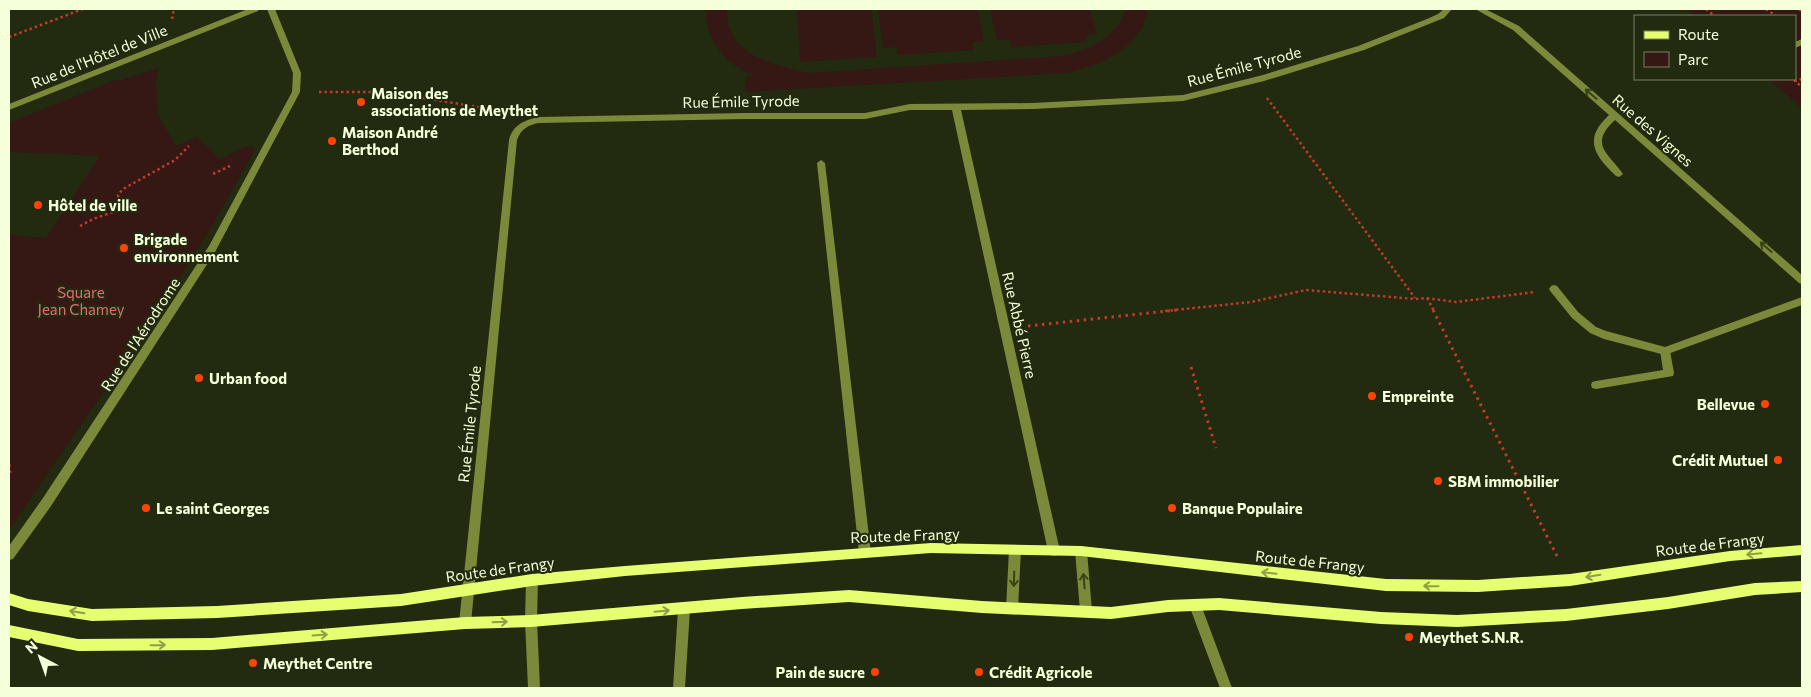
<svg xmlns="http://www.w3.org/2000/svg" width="1811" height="697" font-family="Commissioner,sans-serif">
<rect width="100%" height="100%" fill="#222b10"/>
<!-- green -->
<path fill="#351713" d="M706 9H727C725 56 773 64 808 73L1062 56C1088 50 1118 38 1125 9H1148C1141 49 1102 65 1067 73L745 92V77L753 76C726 64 704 39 706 9Z
M797 9H871L877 57 800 62Z
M892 9H978L984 42H973L974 50 898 55 897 47 883 48 878 10Z
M990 9H1090L1097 34 1085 35 1087 42 1012 47 1010 40H997Z
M1685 9H1802V108L1768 79H1795V16H1694Z
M159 68 156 82 158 115 176 146 197 137 220 159 246 146 256 148 209 231 147 329 9 530V235L46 238 100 156 9 152V123L118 79 119 81Z"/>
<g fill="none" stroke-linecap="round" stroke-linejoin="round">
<!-- path-far1 -->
<path stroke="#bf3b2e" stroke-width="2.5" stroke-dasharray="2.5 3" stroke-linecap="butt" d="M1706 9 1715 16
M1766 9 1776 16
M1799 9 1802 11
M172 19 174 9
M9 37 83 9
M1802 79 1795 81 1802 87
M319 92H385L497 110 505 115
M1267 98 1415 298
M213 174 230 166
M80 226 93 219 119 210 118 195 123 189 175 160 189 146
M1427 298 1434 311
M1165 311 1251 302 1306 290 1415 299 1426 298 1456 302 1535 292"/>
<!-- path -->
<path stroke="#bf3b2e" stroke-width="3" stroke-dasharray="2.5 4.5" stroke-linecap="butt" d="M1433 310 1557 556
M1028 326 1177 310
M1191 367 1216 448
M9 464 10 473"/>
<!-- lane -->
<path fill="#7b8a3a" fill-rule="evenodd" d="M1802 39V45L1795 48V42Z
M821 160 825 163 871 553 869 557 865 558 861 557 859 553 817 163Z
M1665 347 1669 348 1670 351 1674 373 1673 376 1596 389 1592 388 1591 385 1592 382 1596 381 1663 370 1660 351 1661 348Z
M1195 599 1199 601 1201 605 1232 688H1220L1189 605 1191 601Z
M684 603 688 605 690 609 685 688H673L678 609 680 605Z"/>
<!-- street -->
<path fill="#7b8a3a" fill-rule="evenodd" d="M248 9H259L258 11 9 110V104Z
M267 9H275L301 73 300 92 215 252 51 506 13 559 9 560V546L43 498 209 246 292 92 293 73Z
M1444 9H1452L1444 18 1364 50 1264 81 1183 101 1033 109 961 110 1060 551 1058 555 1054 556 1050 555 1048 551 952 110H910L865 119H744L539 123C528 125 521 129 517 140L471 623 469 627 465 629 461 627 459 623 509 140C513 125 524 120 539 117L744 113H865L910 104 1033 103 1183 95 1263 75 1358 46 1427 19 1438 14Z
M1475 9H1485L1519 26 1802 275V284L1799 283 1615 120C1588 145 1609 153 1623 174L1619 177 1616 176C1594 155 1583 139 1609 115L1513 30Z
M1554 285 1557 286 1578 312 1596 327 1606 331 1665 347 1802 297V305L1665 355 1604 339 1590 333 1572 318 1551 292 1549 289 1551 286Z
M1015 545 1019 546 1021 550 1018 608 1016 612 1012 614 1008 612 1006 608 1009 550 1011 546Z
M1081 546 1085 547 1087 551 1092 611 1090 615 1086 617 1082 615 1080 611 1075 551 1077 547Z
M532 574 536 576 538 580 537 621 540 688H528L525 621 526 580 528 576Z"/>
<!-- secondary -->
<path fill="#e6ff71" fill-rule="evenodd" d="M931 543 1081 546 1386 579 1478 580 1570 574 1730 551 1802 545V555L1730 561 1570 586 1478 592 1386 591 1081 556 931 553 625 576 532 586 401 606 217 618 92 621 28 611 9 605V593L28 599 92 609 217 606 401 594 532 574 625 566Z
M1802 581V592L1755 595 1668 609 1566 621 1457 627 1381 624 1219 610 1168 612 1111 619 982 613 849 602 742 609 531 627 465 629 212 650 78 651 9 637V625L78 639 212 638 465 617 531 615 742 597 849 590 982 601 1111 607 1168 600 1219 598 1381 612 1457 615 1566 609 1668 597 1755 583Z"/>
</g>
<!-- one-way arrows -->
<defs><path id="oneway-shaft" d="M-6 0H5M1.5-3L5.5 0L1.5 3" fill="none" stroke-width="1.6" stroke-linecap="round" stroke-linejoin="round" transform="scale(1.25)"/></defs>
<g stroke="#38431a">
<use href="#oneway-shaft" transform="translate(1591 94) rotate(-139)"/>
<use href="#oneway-shaft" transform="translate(1766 247) rotate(-139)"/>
<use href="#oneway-shaft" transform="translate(1014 579) rotate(92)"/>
<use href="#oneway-shaft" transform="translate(1084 581) rotate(-95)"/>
</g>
<g stroke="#8ea045">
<use href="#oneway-shaft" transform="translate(1754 554) rotate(175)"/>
<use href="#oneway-shaft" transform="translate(1269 573) rotate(-174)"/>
<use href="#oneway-shaft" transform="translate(1593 576) rotate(171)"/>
<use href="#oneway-shaft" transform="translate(1431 586) rotate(-179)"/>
<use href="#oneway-shaft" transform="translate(662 611) rotate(-5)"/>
<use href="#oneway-shaft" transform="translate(77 612) rotate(-171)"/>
<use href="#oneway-shaft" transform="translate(500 622) rotate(-2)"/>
<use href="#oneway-shaft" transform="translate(320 635) rotate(-4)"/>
<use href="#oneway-shaft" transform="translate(158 645) rotate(-1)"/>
</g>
<!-- markers -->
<g fill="#ff4506" stroke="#222b10" stroke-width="2">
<circle cx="361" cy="102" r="5"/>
<circle cx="332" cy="141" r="5"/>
<circle cx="38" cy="205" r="5"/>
<circle cx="124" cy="248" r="5"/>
<circle cx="199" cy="378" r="5"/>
<circle cx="1372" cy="396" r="5"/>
<circle cx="1765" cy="404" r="5"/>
<circle cx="1778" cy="460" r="5"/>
<circle cx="1438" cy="481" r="5"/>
<circle cx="146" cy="508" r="5"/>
<circle cx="1172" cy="508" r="5"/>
<circle cx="1409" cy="637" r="5"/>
<circle cx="253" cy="663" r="5"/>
<circle cx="875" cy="672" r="5"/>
<circle cx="979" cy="672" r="5"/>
</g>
<g text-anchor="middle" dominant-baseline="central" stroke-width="4" stroke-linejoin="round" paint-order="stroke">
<!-- street labels -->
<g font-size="15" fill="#f5ffda" stroke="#222b10">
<text transform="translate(99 56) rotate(-22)">Rue de l'Hôtel de Ville</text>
<text transform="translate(1244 66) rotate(-15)">Rue Émile Tyrode</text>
<text transform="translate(741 101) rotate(-1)">Rue Émile Tyrode</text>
<text transform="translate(1653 130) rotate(41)">Rue des Vignes</text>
<text transform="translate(1020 325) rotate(77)">Rue Abbé Pierre</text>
<text transform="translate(140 334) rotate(-57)">Rue de l'Aérodrome</text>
<text transform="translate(469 424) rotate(-84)">Rue Émile Tyrode</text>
<text transform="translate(905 535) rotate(-2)">Route de Frangy</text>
<text transform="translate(1710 544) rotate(-7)">Route de Frangy</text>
<text transform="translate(1310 561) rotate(6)">Route de Frangy</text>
<text transform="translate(500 569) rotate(-8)">Route de Frangy</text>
</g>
<!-- poi labels -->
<g font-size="15" font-weight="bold" fill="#f5ffda" stroke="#222b10" text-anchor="start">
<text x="371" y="93">Maison des<tspan x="371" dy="17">associations de Meythet</tspan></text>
<text x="342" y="132">Maison André<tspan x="342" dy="17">Berthod</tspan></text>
<text x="48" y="205">Hôtel de ville</text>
<text x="134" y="239">Brigade<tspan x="134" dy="17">environnement</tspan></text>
<text x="209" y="378">Urban food</text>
<text x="1382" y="396">Empreinte</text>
<text x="1755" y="404" text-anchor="end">Bellevue</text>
<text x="1768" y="460" text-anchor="end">Crédit Mutuel</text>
<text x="1448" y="481">SBM immobilier</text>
<text x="156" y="508">Le saint Georges</text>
<text x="1182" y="508">Banque Populaire</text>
<text x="1419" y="637">Meythet S.N.R.</text>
<text x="263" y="663">Meythet Centre</text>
<text x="865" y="672" text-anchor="end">Pain de sucre</text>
<text x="989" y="672">Crédit Agricole</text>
</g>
<!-- park labels -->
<g font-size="15" fill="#e46a75" stroke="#222b10">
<text x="81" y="292">Square<tspan x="81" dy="17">Jean Chamey</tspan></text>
</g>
</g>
<!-- border -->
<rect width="1811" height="697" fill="none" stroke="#f5ffda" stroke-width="20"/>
<!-- legend -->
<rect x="1634" y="15" width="162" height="65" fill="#222b10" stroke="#768061"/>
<rect x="1644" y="31" width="25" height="8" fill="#e6ff71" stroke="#768061"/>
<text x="1678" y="40" font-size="15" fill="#f5ffda">Route</text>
<rect x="1644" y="52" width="25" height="15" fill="#351713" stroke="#768061"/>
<text x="1678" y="65" font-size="15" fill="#f5ffda">Parc</text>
<!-- north arrow -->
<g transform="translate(40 657) rotate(319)" stroke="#222b10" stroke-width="4" paint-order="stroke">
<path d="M0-4L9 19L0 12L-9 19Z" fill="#f5ffda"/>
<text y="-8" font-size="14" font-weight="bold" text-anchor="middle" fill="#f5ffda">N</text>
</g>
</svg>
